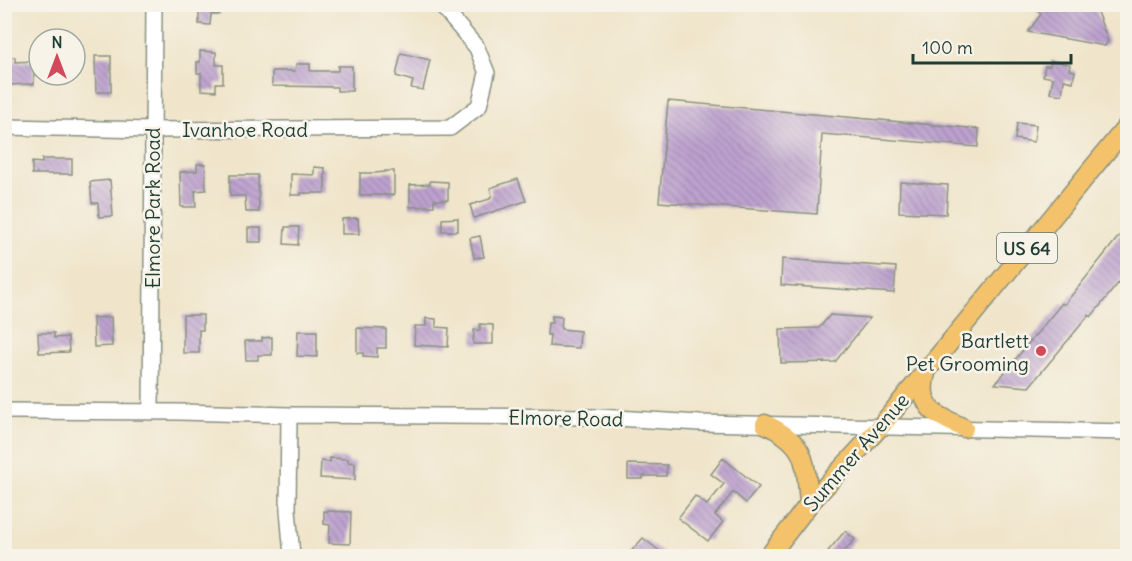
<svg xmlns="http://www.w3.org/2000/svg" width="1132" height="561" font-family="Delius,sans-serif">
<defs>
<pattern id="building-back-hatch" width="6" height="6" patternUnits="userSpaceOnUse" patternTransform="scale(1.5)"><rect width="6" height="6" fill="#bda2cf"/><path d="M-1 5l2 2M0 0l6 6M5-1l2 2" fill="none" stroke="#9985a9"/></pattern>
</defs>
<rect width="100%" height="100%" fill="#f7f3e8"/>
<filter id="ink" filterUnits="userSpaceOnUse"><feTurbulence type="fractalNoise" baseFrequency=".0167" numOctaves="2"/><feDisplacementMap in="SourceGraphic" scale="12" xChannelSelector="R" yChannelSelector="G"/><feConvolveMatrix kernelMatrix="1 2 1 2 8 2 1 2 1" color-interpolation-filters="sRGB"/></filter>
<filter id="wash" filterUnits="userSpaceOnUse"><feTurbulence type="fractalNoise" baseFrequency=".008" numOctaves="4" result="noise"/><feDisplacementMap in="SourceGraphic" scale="24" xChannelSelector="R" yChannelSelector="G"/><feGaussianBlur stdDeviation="1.35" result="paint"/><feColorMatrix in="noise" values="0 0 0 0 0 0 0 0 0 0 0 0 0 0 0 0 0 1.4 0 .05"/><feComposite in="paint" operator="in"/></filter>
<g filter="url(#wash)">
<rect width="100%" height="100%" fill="#f0e5cb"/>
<g id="blocks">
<!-- building -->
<path fill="url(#building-back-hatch)" d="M199 4H220L219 14H211L210 25 199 24Z
M1030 4H1094L1108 41 1105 46 1028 32 1041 14Z
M200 51 216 52V65H223V83H216V91L201 90V73H197V62H200Z
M401 53 430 60 423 90 411 88 413 81 396 76Z
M95 56H111V92H96Z
M6 57H15V62L34 61V84L7 85Z
M1051 61 1070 64 1069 70 1075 71 1073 82 1064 80 1062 95 1050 93 1053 78 1043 76 1045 66H1050Z
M296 64H310V71H338V66H352V91H337V87L272 86V71H295Z
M668 101 979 129 978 147 822 134 817 214 659 202Z
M1017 123 1036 125 1034 142 1015 139Z
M42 159H72V174H32V162L42 163Z
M197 164H205L206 190 195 191 196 207H181L180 172 197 171Z
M314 167 325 168V193H301V195H291V174L314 175Z
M385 171H394V195H360V173H375L385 172Z
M230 175H258L259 212H246L245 196H230Z
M518 179 526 201 474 218 470 205 490 199V197L492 196 490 188Z
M110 180 113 216 99 217 98 203H92L90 182Z
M430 181 448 182V200H434V206L410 207V185L430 184Z
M900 182 948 185 946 214 899 212Z
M358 218 359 234H342V219Z
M458 218V231H442V219Z
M1128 225V271L1091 317 1089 315 1029 387 995 384 1062 303 1064 305Z
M285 227H299L298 245 284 244Z
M248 228H261V242H248Z
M480 236 484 257 474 258 470 238Z
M782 259 896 267 894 293 781 285Z
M183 315H203V330H199V353H183Z
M830 315 870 318 835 362 781 363 780 329 819 328Z
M552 316 562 317 561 329 580 331 579 348 549 346 550 335H547L548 323H552Z
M111 317 112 346 94 347 93 318Z
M426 318 436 319V327L449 328 448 347 414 345 415 326H426Z
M480 324 493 325V344H473L474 330H480Z
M357 328 386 329V348H377V357L363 356V353H357Z
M298 331H317V357L297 356Z
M38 333H54V338L68 337 69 352 39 353Z
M272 337V355H258V360H246L245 341H262V338Z
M330 458 348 459V462L355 463V480L320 478 321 461 330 462Z
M723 458 759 487 746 503 733 492 715 515 723 522 708 541 678 518 695 496 707 505 724 484 711 474Z
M628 464 667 465 666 476H643V479H628Z
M324 511 351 512 350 544 329 543 330 525 324 524Z
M845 531 855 539 840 556H824Z
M643 538 666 556H627Z"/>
</g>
</g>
<g filter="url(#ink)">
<use href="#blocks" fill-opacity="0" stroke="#889180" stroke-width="1.5"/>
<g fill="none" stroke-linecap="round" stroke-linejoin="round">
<defs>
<path id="minor" d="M4 127 153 130 450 128 479 106 487 73 477 48 440 4
M4 411 180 412 289 415 599 417 700 423 1128 432
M151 412 154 4
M289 415 288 510 292 556"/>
<path id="major" d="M927 370C915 407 936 415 964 428
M765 424C808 444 805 461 809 504
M769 556 809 504 881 426 1128 125"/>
</defs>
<!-- minor casing -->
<use href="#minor" stroke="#889180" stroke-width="18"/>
<!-- major casing -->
<use href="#major" stroke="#889180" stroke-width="21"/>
<!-- minor -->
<use href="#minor" stroke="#fff" stroke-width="15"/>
<!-- major -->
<use href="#major" stroke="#f4c26a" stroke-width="18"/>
</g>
</g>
<!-- markers -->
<circle fill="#d1495b" stroke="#f7f3e8" stroke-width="2" cx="1041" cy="351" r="6"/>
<g text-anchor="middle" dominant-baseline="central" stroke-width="5" stroke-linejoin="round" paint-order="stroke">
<!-- shield labels -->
<rect fill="#f7f3e8" stroke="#60746a" stroke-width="1.5" x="997" y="233" width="60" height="30" rx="4.5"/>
<g font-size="18" font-weight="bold" fill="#1f3d34">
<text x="1027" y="248">US 64</text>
</g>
<!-- street labels -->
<g font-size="20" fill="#1f3d34" stroke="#f7f3e8">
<text x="245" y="129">Ivanhoe Road</text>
<text transform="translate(152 208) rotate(-90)">Elmore Park Road</text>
<text transform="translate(566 418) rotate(1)">Elmore Road</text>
<text transform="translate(856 452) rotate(-49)">Summer Avenue</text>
</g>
<!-- poi labels -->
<g font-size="20" fill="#1f3d34" stroke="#f7f3e8" text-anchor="end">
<text x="1029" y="340">Bartlett<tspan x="1029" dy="23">Pet Grooming</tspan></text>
</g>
</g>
<!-- margin -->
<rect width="1132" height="561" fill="none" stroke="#f7f3e8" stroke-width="24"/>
<!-- north arrow -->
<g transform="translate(57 57)"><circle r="28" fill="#f7f3e8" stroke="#a1aaa0" stroke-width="1.5"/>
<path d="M0-4.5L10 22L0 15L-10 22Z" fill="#d1495b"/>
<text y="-9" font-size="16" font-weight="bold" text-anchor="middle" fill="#1f3d34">N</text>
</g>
<!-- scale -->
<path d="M913 54v9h158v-9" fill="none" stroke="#1f3d34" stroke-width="3"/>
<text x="922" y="54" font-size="18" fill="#1f3d34" stroke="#f7f3e8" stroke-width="4.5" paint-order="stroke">100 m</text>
</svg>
